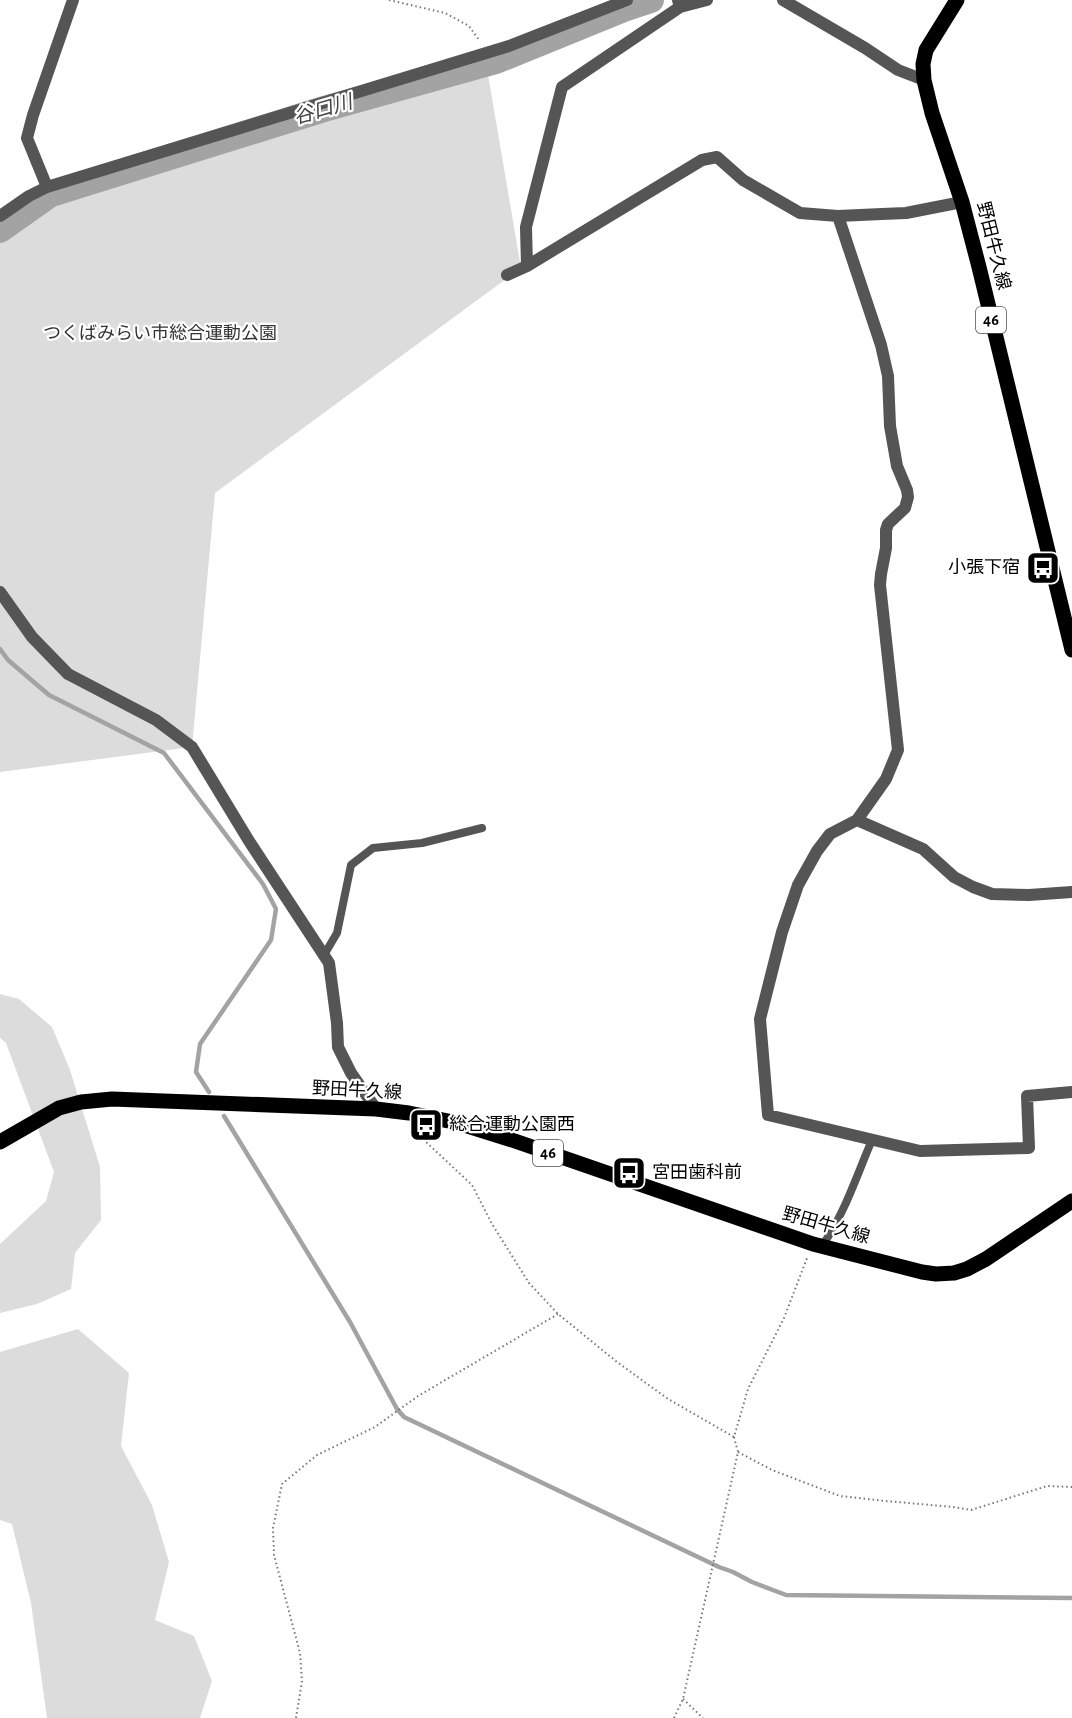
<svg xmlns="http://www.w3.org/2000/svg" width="1072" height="1718" font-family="'Alegreya Sans','Noto Sans JP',sans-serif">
<rect width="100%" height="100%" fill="#fff"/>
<!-- green -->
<path fill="#dcdcdc" d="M486 63 521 268 215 493 192 747 0 772V224L17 210Z
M0 994 19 999 52 1027 70 1070 100 1167 101 1220 75 1253 71 1289 37 1304 0 1313V1244L46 1201 54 1172 6 1043 0 1038Z
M78 1329 129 1373 121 1446 152 1505 169 1562 155 1620 194 1636 212 1681 200 1718H47L31 1603 12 1524 0 1520V1352Z"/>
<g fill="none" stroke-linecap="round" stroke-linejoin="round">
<!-- stream -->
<path stroke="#a3a3a3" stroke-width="4.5" d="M0 649 8 660 49 695 164 753 263 884 276 909 271 940 200 1044 196 1072 209 1092
M224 1116 350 1322 397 1409 404 1417 719 1567 733 1572 752 1582 786 1595 1072 1598"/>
<!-- river -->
<path stroke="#a3a3a3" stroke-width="26" d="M0 230 51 194 324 109 496 61 624 9 651 0"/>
<!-- path -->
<path stroke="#777" stroke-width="2" stroke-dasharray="1.5 3" stroke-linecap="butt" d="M389 0 445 13 469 26 479 40
M419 1131 425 1141 472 1185 492 1224 529 1283 558 1314 617 1362 668 1399 734 1437
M738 1452 772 1470 840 1496 886 1501 953 1507 971 1510 1047 1486 1072 1487
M683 1699 703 1718
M296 1718 302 1681 300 1653 274 1555 273 1528 282 1484 317 1455 375 1427 418 1396 558 1314
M674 1718 683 1699 738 1452 734 1437 748 1389 784 1318 807 1258"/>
<!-- service -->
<path stroke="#555" stroke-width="8" d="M324 955 337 933 351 865 373 848 422 843 482 828
M822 1246C845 1213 856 1177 872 1140"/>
<!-- minor -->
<path stroke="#555" stroke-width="12" d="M783 0 865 48 898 70 924 80
M680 7 707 0
M47 187 27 138 33 115 73 0
M0 216 29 196 47 187 509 46 627 0
M838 216 881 345 888 376 890 426 897 466 907 490 908 497 905 508 888 524 886 530V548L881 574 880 585 898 750 886 779 857 820 830 834 817 851 798 885 782 932 760 1019 768 1115 920 1151 1029 1148 1027 1096 1072 1092
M527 266 526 227 562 87 680 7 678 0
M507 275 527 266 702 160 717 157 743 180 800 213 838 216 882 214 906 213 962 202
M0 592 32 637 68 674 156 720 192 747 249 841 329 963 337 1023 338 1047 351 1073 376 1109
M857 820 923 849 954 877 973 887 992 894 1029 895 1072 892"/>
<!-- primary -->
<path stroke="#000" stroke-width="15" d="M957 0 926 50 923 64 924 80 932 113 962 202 979 267 1072 650
M0 1142 59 1108 81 1102 112 1099 376 1109 409 1113 458 1123 512 1140 813 1244 922 1272 936 1274 954 1273 967 1269 986 1259 1072 1201"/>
</g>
<!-- icons -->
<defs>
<symbol id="bus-square" viewBox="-11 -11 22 22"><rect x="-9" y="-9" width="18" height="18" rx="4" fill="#000" stroke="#fff"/><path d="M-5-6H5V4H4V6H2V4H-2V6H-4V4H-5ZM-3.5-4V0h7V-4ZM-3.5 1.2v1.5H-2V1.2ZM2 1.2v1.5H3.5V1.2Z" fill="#fff"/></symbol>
</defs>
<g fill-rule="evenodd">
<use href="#bus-square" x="1024" y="549" width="38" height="38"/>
<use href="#bus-square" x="407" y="1106" width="38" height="38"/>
<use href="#bus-square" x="610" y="1154" width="38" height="38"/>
</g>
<g text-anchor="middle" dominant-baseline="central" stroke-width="4.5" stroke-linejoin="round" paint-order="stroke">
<!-- shield labels -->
<g fill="#fff" stroke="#4c4c4c" stroke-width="1.5">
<rect x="976" y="307" width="30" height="26" rx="4.5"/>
<rect x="533" y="1140" width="30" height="26" rx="4.5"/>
</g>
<g font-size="16" font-weight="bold" fill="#000">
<text x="991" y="320">46</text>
<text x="548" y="1153">46</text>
</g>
<!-- street labels -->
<g font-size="18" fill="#000" stroke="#fff">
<text transform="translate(993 246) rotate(76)">野田牛久線</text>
<text transform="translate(357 1091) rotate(3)">野田牛久線</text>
<text transform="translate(826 1226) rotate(16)">野田牛久線</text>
</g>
<!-- park labels -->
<g font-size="18" fill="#333" stroke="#fff">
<text x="160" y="334">つくばみらい市総合運動公園</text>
</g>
<!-- poi labels -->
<g font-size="18" fill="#000" stroke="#fff" text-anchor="start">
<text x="1020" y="568" text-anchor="end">小張下宿</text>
<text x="449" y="1125">総合運動公園西</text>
<text x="652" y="1173">宮田歯科前</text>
</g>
<!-- water labels -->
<g font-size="20" font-style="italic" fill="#444" stroke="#fff">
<text transform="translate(323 110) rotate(-16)">谷口川</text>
</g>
</g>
</svg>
